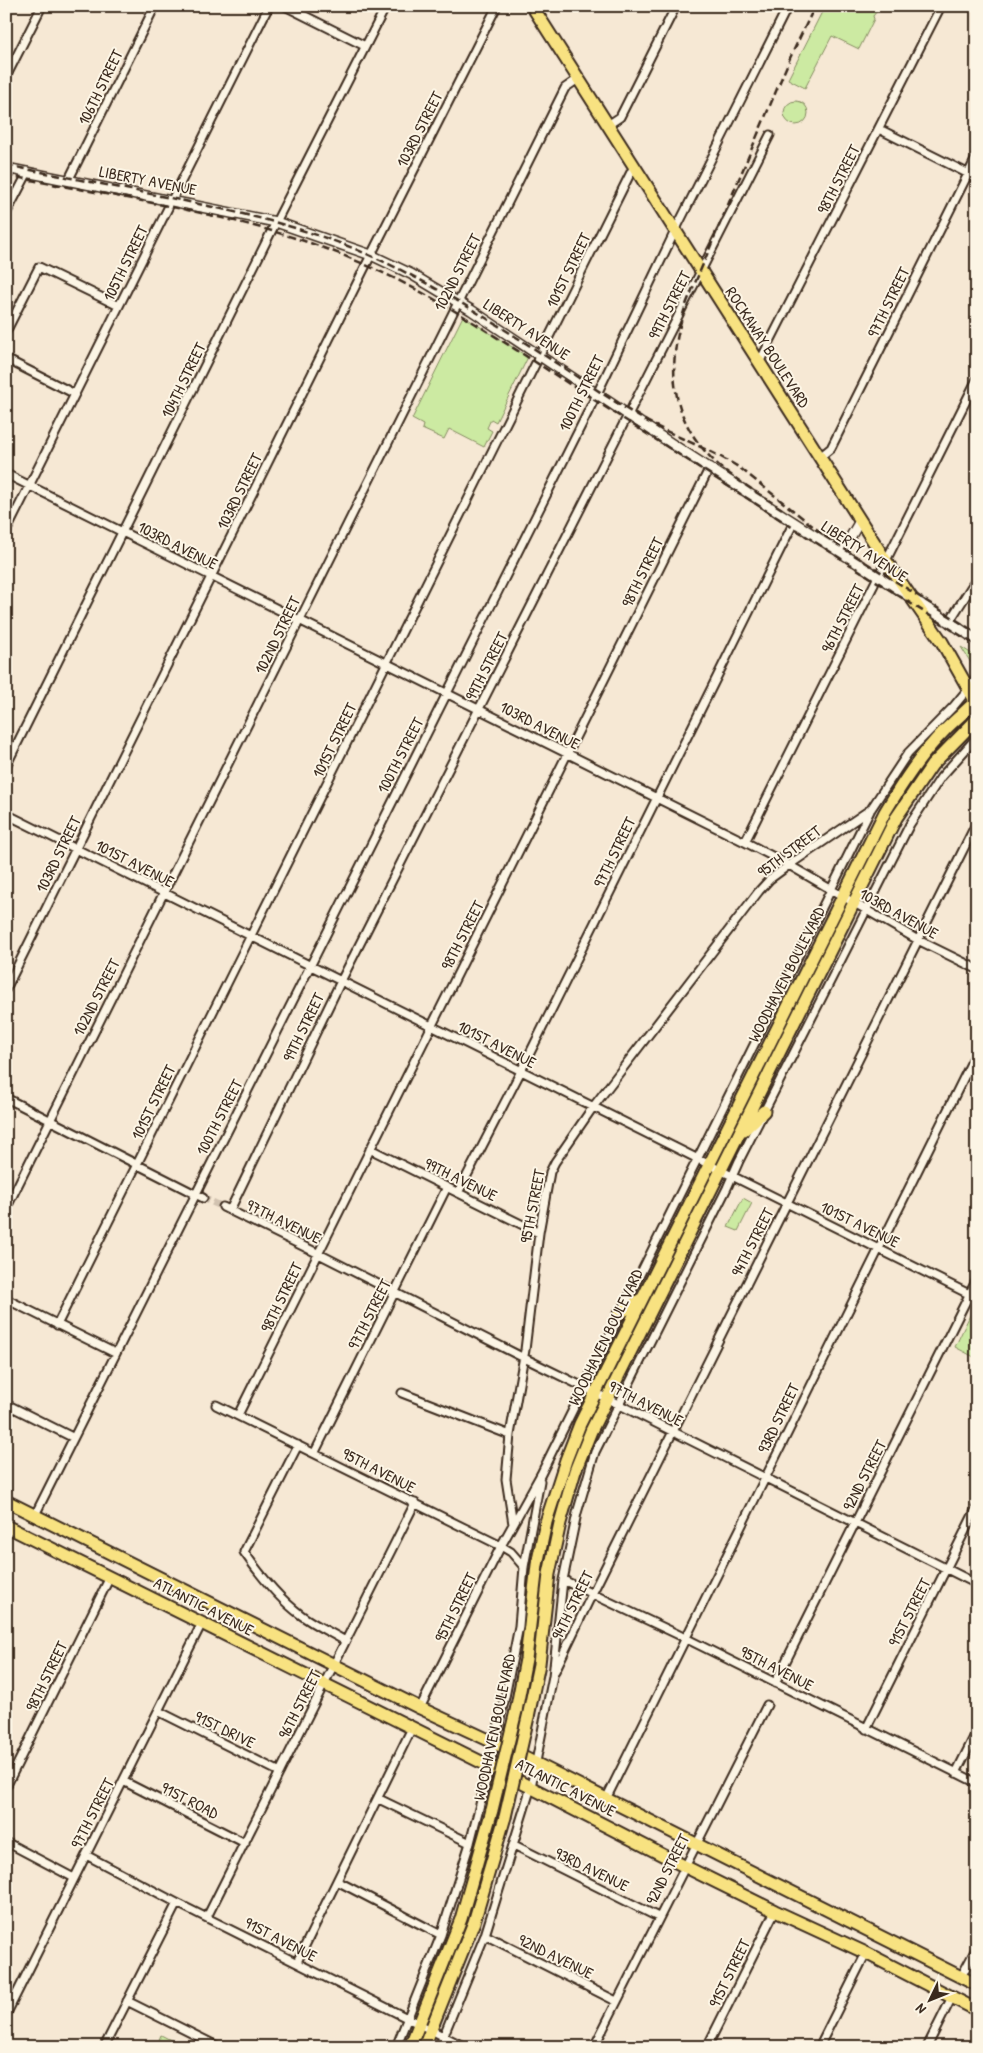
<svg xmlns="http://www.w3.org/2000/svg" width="983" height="2053" font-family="'Patrick Hand',sans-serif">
<rect width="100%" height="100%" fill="#f6e8d4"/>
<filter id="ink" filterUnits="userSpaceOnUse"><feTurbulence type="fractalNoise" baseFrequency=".02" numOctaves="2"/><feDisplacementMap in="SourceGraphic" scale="10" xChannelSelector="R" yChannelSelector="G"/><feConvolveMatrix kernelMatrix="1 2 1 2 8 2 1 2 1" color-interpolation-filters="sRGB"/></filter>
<g filter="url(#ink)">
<!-- green -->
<path fill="#cceaa2" stroke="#848a60" d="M825 6H881L873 16 874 19 859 49 832 36 805 88 788 79Z
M784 113a12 12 0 1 1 24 0a12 12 0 1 1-24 0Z
M463 316 528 357 496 422 491 419 487 428 492 431 484 447 449 429 444 439 422 429 423 425 412 419Z
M961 647 977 657V662L973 666Z
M743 1198 752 1203 738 1231 728 1227Z
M971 1313 977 1315V1350L974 1357 955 1347Z
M161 2035 184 2047H156Z"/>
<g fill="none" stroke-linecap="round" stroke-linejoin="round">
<!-- minor-tunnel -->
<path stroke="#d1c2b0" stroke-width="7" stroke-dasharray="7 3.5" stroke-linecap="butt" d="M203 1198 223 1207"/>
<defs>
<path id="minor" d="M285 6 365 46
M6 77 42 6
M608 125 620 117 676 6
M879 129 977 178
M69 179 155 6
M6 214 28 172
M6 332 39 267 119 306
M6 359 75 394
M759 363 941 6
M820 457 831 448 977 156
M6 474 745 842 789 865 918 940 977 969
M6 532 269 6
M949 622 977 578
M6 766 276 222 386 6
M6 814 977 1298
M745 842 977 379
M6 989 371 255 497 6
M6 1098 203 1198
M370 1149 539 1233
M458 1193 521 1071 794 522
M223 1207 311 1250 516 1354 606 1398 977 1584
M6 1209 565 88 578 79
M230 1210 341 981 770 135
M6 1299 115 1353
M57 1325 634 166
M402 1393 510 1435
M6 1404 72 1437
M216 1405 501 1546 511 1552 524 1567
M238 1415 710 467
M298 1445 244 1552C260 1575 278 1598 301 1615 314 1625 330 1632 345 1641
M315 1452 447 1187
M35 1515 597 394 675 231 788 6
M513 1524 506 1479 510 1435 525 1350 539 1233 550 1172 555 1162 593 1107 759 891 770 879 789 865 871 809
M563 1580 677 1634 977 1783
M555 1671 593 1592 977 822
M775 1683 977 1279
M420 1708 501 1546 541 1474 871 809 908 753 954 706 977 678
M158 1711 280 1772
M866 1729 977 1507
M956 1773 977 1731
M123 1781 245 1843
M6 1787 110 1577
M379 1799 470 1843
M606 1799 977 1051
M6 1842 74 1878
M514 1845 658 1917
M86 1855 177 1903 465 2047
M337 1881 441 1935
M207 1917 415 1503
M485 1935 616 2001
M297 1962 412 1728
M961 1977 977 1947
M127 2001 219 2047
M6 2015 202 1623
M104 2047 177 1903
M396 2047 441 1935 470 1843 487 1777 505 1697 519 1626 524 1567 540 1481
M439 2047 485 1935 531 1787 553 1676 563 1580 577 1513 595 1452 727 1188 739 1161 910 824 941 777 977 737
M594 2047 767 1705
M707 2047 775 1911
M819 2047 866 1953
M927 2047 952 1997"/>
<path id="tertiary" d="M6 168 276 222 371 255 411 274 471 310 675 446 977 640
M841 553 860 521"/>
<path id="primary" d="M532 6 886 561 942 642 977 704
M744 1130 764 1111
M619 1314 641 1299
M6 1501 420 1708 493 1742 977 1985
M6 1526 489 1766 684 1866 775 1911 866 1953 977 2010
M516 1711 526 1659 537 1565 546 1522 566 1460 580 1424 885 812C903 782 921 754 945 730 956 719 967 710 977 700
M528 1717 539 1664 549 1574 560 1523 575 1471 591 1431 896 818 932 765 977 719
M410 2047 461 1919 492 1810
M424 2047 474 1922 505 1817"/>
</defs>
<!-- minor casing -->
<use href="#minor" stroke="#3b2a1e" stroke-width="11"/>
<!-- tertiary casing -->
<use href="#tertiary" stroke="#3b2a1e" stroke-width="12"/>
<!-- primary casing -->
<use href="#primary" stroke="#3b2a1e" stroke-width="15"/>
<!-- minor -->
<use href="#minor" stroke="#fcf5e5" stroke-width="7"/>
<!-- tertiary -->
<use href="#tertiary" stroke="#fcf5e5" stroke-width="9"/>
<!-- primary -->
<use href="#primary" stroke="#f8e281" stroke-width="11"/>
<!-- rail -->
<path stroke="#3b2a1e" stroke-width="2.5" stroke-dasharray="8 4" stroke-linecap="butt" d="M6 165C51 174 96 183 141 192 214 207 286 221 355 249 456 291 544 357 636 415 669 435 707 447 740 468L829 539
M6 175C108 196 215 210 313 244 370 264 425 292 476 324L977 646
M782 509C762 496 741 483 722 468 668 422 665 365 687 302L790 58 815 6
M824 536 977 633"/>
<defs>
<path id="primary-bridge" d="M492 1810 516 1711
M505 1817 528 1717"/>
</defs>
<!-- primary-bridge casing -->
<use href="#primary-bridge" stroke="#3b2a1e" stroke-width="15" stroke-linecap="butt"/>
<!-- primary-bridge -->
<use href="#primary-bridge" stroke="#f8e281" stroke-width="11"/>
</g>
</g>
<g text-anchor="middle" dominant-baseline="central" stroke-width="4" stroke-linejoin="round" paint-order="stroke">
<!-- street labels -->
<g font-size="16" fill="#3b2a1e" stroke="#fcf5e5">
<text transform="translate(100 87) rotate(-64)">106TH STREET</text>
<text transform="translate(419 129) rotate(-63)">103RD STREET</text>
<text transform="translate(838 179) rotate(-63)">98TH STREET</text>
<text transform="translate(148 180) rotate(11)">LIBERTY AVENUE</text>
<text transform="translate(125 263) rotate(-64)">105TH STREET</text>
<text transform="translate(568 270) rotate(-64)">101ST STREET</text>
<text transform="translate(457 272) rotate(-63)">102ND STREET</text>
<text transform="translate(888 302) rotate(-64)">97TH STREET</text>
<text transform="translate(669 305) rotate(-63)">99TH STREET</text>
<text transform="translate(527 329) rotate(33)">LIBERTY AVENUE</text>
<text transform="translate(768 347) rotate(57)">ROCKAWAY BOULEVARD</text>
<text transform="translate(183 380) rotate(-64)">104TH STREET</text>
<text transform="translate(581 393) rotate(-64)">100TH STREET</text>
<text transform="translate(239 491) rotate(-64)">103RD STREET</text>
<text transform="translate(178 545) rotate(27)">103RD AVENUE</text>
<text transform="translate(865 551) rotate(33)">LIBERTY AVENUE</text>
<text transform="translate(642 572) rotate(-64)">98TH STREET</text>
<text transform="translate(842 618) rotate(-63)">96TH STREET</text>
<text transform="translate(277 635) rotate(-64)">102ND STREET</text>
<text transform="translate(486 666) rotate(-63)">99TH STREET</text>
<text transform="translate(540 725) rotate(27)">103RD AVENUE</text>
<text transform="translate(334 740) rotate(-64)">101ST STREET</text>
<text transform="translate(400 755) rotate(-63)">100TH STREET</text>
<text transform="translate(789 851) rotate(-37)">95TH STREET</text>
<text transform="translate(614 852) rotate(-64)">97TH STREET</text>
<text transform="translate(58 854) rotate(-64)">103RD STREET</text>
<text transform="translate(135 863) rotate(27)">101ST AVENUE</text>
<text transform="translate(899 913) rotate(29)">103RD AVENUE</text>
<text transform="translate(462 935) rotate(-63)">98TH STREET</text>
<text transform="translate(786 974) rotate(-63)">WOODHAVEN BOULEVARD</text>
<text transform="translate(96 997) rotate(-63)">102ND STREET</text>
<text transform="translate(303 1027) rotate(-64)">99TH STREET</text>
<text transform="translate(497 1044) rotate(27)">101ST AVENUE</text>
<text transform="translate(153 1102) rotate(-64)">101ST STREET</text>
<text transform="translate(219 1117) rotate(-63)">100TH STREET</text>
<text transform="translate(461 1179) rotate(26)">99TH AVENUE</text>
<text transform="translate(532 1206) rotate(-79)">95TH STREET</text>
<text transform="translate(284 1221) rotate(26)">97TH AVENUE</text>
<text transform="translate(860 1224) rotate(26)">101ST AVENUE</text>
<text transform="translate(752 1242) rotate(-63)">94TH STREET</text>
<text transform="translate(281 1297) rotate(-64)">98TH STREET</text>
<text transform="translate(369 1314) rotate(-63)">97TH STREET</text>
<text transform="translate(605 1337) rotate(-64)">WOODHAVEN BOULEVARD</text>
<text transform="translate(646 1403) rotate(27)">97TH AVENUE</text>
<text transform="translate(778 1418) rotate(-64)">93RD STREET</text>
<text transform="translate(379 1470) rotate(27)">95TH AVENUE</text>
<text transform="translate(864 1475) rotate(-63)">92ND STREET</text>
<text transform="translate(572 1605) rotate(-64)">94TH STREET</text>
<text transform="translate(204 1606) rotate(27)">ATLANTIC AVENUE</text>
<text transform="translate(455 1607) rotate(-64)">95TH STREET</text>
<text transform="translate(909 1612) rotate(-63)">91ST STREET</text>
<text transform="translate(777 1668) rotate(27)">95TH AVENUE</text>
<text transform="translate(46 1676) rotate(-64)">98TH STREET</text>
<text transform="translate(299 1704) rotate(-63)">96TH STREET</text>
<text transform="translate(494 1727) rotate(-78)">WOODHAVEN BOULEVARD</text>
<text transform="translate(225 1729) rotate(26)">91ST DRIVE</text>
<text transform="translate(566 1787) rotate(27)">ATLANTIC AVENUE</text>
<text transform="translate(190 1800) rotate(27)">91ST ROAD</text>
<text transform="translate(92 1813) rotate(-63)">97TH STREET</text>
<text transform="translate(592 1869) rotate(26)">93RD AVENUE</text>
<text transform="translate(667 1869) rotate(-63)">92ND STREET</text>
<text transform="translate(281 1939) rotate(27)">91ST AVENUE</text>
<text transform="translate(556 1956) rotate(26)">92ND AVENUE</text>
<text transform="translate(729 1973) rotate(-64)">91ST STREET</text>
</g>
</g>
<!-- margin -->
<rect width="983" height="2053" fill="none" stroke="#fcf5e5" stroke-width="25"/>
<rect x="12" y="12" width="958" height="2028" fill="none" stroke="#3b2a1e" stroke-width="2" filter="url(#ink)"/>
<!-- north arrow -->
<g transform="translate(930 2000) rotate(227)" stroke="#fcf5e5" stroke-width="4" paint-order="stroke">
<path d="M0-4L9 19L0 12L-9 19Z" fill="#3b2a1e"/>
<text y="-8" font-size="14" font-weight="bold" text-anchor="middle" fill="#3b2a1e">N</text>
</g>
</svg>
